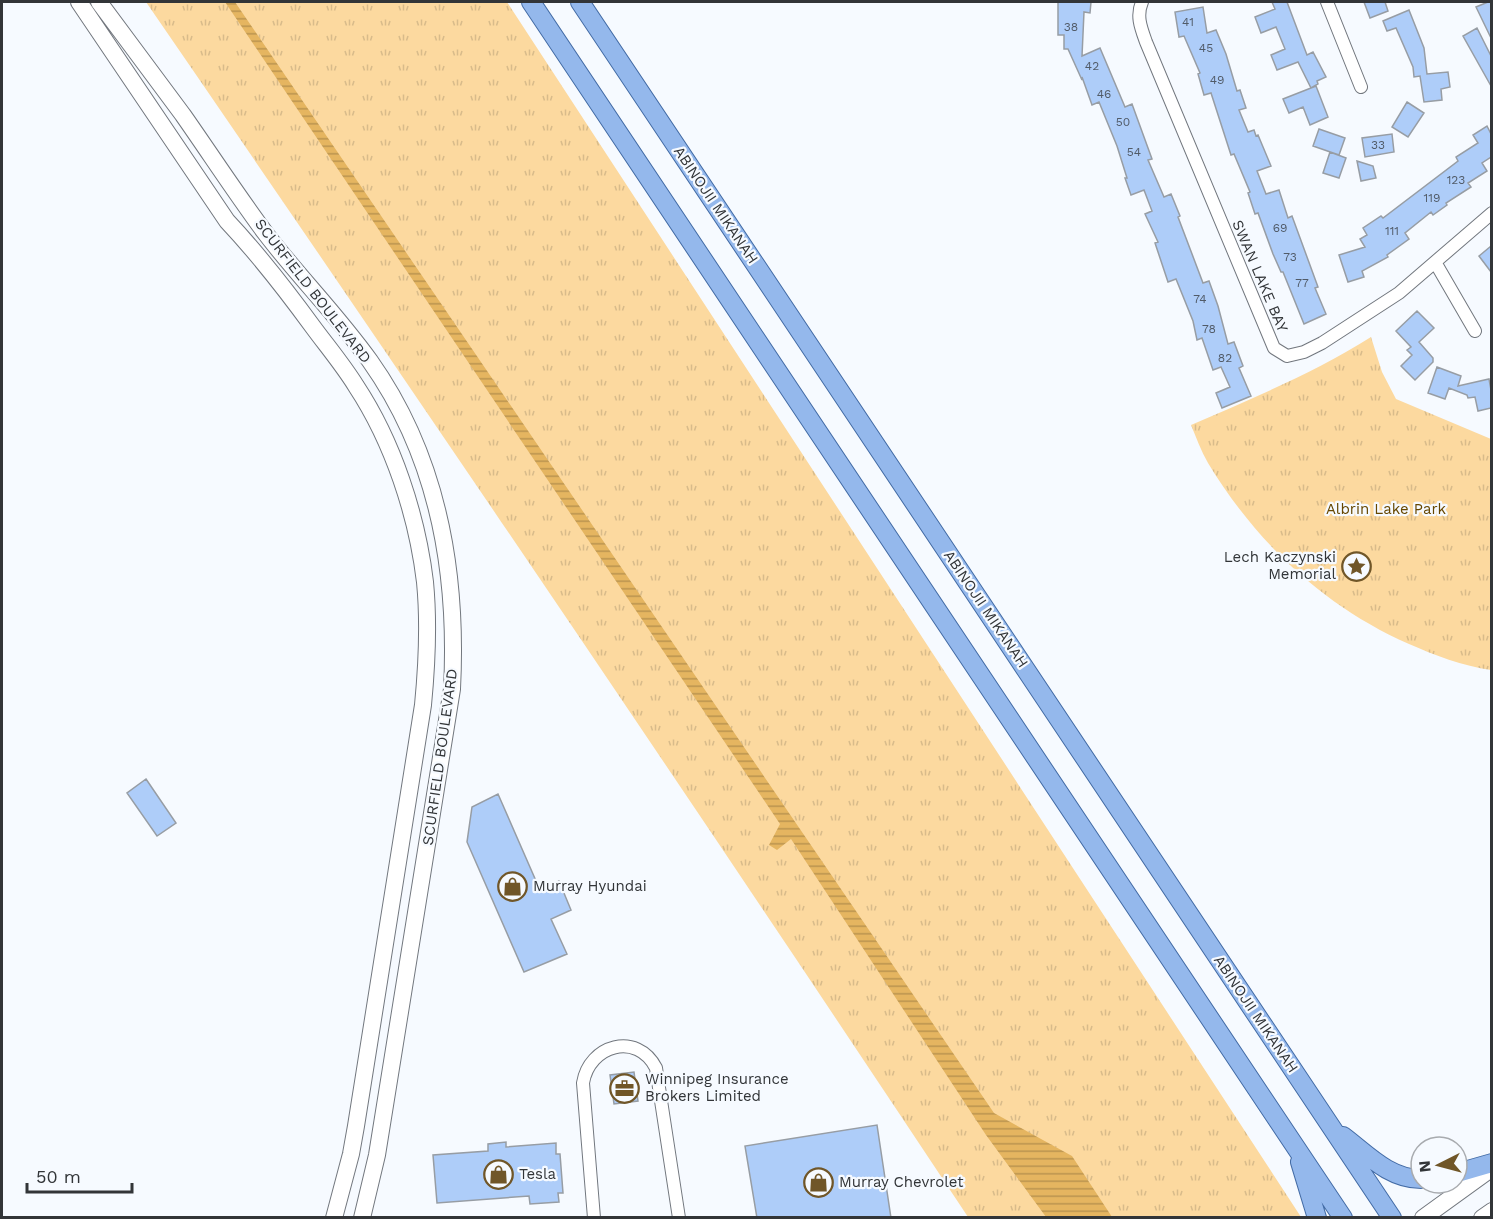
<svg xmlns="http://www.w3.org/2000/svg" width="1493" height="1219" font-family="'Work Sans',sans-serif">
<defs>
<pattern id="grass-tufts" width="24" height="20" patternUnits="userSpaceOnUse" patternTransform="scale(1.5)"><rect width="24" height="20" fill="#fcd99f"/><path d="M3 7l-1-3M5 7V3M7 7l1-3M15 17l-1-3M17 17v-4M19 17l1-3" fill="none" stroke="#d8bb8a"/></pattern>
<pattern id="water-rules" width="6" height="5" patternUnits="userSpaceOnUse" patternTransform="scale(1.5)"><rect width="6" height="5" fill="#e5b560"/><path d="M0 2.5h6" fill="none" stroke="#ba9450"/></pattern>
</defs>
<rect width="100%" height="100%" fill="#f6faff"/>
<!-- grass -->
<path fill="url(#grass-tufts)" d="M146 2H507L1301 1217H968C698 810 423 405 146 2Z
M1371 337 1382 372 1396 399 1491 439V670C1463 666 1434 655 1409 644 1323 606 1256 542 1208 463 1201 451 1196 437 1191 425 1253 398 1314 373 1371 337Z"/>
<!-- water -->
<path fill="url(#water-rules)" d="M225 2H235L994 1113 1072 1156 1112 1217H1046L986 1135 791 839 777 850 769 845 780 824Z"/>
<!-- building -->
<path fill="#aecdf9" stroke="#979da4" stroke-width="1.5" d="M1058 2H1091L1090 13 1084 12 1082 56 1100 48 1125 107 1132 104 1152 159 1148 160 1164 197 1171 194 1180 216 1178 217 1203 283 1209 281 1218 306 1228 344 1234 342 1243 366 1239 368 1251 396 1222 408 1216 393 1230 387 1221 367 1213 370 1202 338 1197 340 1193 321 1176 279 1168 282 1155 243 1158 242 1145 214 1152 211 1144 190 1131 195 1125 178H1127L1117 146 1099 102 1092 105 1082 77V80L1068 49H1064V35H1058Z
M1272 2H1287L1307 55 1313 52 1326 77 1317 81 1318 84 1311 88 1298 62 1277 70 1271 55 1285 49 1276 27 1261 33 1255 17 1275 9Z
M1364 2H1385L1388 11 1370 18Z
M1488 2H1491V38L1476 7Z
M1203 7 1207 33 1216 30 1226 54 1237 91 1240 90 1246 108 1239 110 1248 132 1254 130 1256 136 1258 135 1271 166 1257 171 1266 194 1279 190 1288 218 1292 216 1318 287 1315 288 1326 314 1304 324 1283 272H1281L1273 254 1258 213 1255 214 1248 193 1250 192 1234 154 1231 155 1211 93 1204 95 1198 74 1200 73 1184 36 1179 37 1175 12Z
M1409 10 1424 48 1427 74 1448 72 1450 87 1441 89 1442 100 1424 102 1420 76 1414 77 1413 67 1396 28 1387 31 1383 21Z
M1477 28 1491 56V86L1463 36Z
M1316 86 1328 117 1310 125 1303 107 1289 113 1283 99Z
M1407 102 1424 113 1408 137 1392 127Z
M1487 126 1491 134V157L1482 163 1487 171 1468 183 1471 187 1446 203 1447 205 1433 215 1431 212 1405 233 1409 239 1387 255 1388 257 1362 271 1364 277 1348 282 1339 255 1365 247 1360 239 1367 235 1363 228 1381 216 1383 218 1458 161 1456 157 1478 143 1473 135Z
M1319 129 1345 138 1339 155 1313 146Z
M1392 134 1394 152 1365 157 1362 138Z
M1330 152 1346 158 1339 178 1323 173Z
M1357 161 1373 166 1376 178 1361 181Z
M1491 246V272L1479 256Z
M1417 311 1434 328 1419 342 1433 358V362L1415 380 1401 366 1412 355 1407 350 1411 347 1396 331Z
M1437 367 1461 376 1458 386 1489 379 1491 390V408L1478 411 1475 397 1468 398 1467 395 1449 388 1445 399 1428 393Z
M146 779 176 823 157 836 127 793Z
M498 794 540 890 559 881 571 910 551 919 567 954 524 972 467 842 472 807Z
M634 1072 638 1101 614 1104 610 1075Z
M877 1125 891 1218H757L745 1146Z
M506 1142V1147L556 1143V1154H560L563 1193H558L559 1202 530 1204 529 1196 437 1203 433 1155 488 1151V1144Z"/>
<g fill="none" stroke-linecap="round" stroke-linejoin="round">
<defs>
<path id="street" d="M1142 2C1136 16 1141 28 1146 42L1274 348 1287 356 1304 352 1322 343 1399 293 1492 213
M1327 2 1361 87
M1435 262 1475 331
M594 1218 583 1083C589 1045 637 1031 656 1068L679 1218"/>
<path id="secondary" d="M79 2 227 221C258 254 286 290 313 327 327 346 343 365 356 386 393 442 417 515 425 582 429 623 427 664 423 705L356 1126 351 1154 334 1218
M99 2C127 40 155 77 183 115 211 155 237 195 266 234 299 277 338 316 370 361 438 457 458 573 452 689L377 1155 362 1218
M1423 1218 1492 1168
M1482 1218 1492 1211"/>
<path id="primary" d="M531 2 1343 1218
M580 2 1392 1218
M1343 1136C1367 1154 1389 1179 1421 1179
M1300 1162 1317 1218
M1457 1173 1492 1163"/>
</defs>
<!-- street casing -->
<use href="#street" stroke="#72777e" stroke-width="14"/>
<!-- secondary casing -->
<use href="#secondary" stroke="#72777e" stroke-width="18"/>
<!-- primary casing -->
<use href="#primary" stroke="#436ba5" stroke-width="20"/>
<!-- street -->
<use href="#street" stroke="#fff" stroke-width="12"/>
<!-- secondary -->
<use href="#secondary" stroke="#fff" stroke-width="16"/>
<!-- primary -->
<use href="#primary" stroke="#94b8ec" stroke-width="18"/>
</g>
<!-- icons -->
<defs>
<symbol id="sight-ring" viewBox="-11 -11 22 22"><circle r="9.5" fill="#f6faff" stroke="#705628" stroke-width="1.5"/><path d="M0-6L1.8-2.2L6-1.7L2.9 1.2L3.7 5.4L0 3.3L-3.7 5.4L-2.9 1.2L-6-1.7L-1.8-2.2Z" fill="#705628"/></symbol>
<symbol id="shop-ring" viewBox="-11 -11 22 22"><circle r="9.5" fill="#f6faff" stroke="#705628" stroke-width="1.5"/><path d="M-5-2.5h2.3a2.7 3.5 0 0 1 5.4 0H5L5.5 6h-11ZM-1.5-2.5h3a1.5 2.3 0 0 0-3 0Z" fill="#705628"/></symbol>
<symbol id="office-ring" viewBox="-11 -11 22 22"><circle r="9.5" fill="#f6faff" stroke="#705628" stroke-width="1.5"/><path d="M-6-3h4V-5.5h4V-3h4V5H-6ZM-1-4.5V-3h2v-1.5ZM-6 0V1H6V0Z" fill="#705628"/></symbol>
</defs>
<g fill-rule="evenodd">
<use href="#sight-ring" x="1340" y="550" width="33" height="33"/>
<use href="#shop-ring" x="496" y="870" width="33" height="33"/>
<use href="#office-ring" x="608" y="1072" width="33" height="33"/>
<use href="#shop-ring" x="482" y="1158" width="33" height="33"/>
<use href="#shop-ring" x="802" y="1166" width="33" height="33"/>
</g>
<g text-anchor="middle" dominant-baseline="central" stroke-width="4.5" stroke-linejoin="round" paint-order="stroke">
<!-- number labels -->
<g font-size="12" fill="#515b68">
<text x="1188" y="22">41</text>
<text x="1071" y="27">38</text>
<text x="1206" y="48">45</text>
<text x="1092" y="66">42</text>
<text x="1217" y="80">49</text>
<text x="1104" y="94">46</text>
<text x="1123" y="122">50</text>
<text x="1378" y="145">33</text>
<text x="1134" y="152">54</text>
<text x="1456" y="180">123</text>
<text x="1432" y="198">119</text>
<text x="1280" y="228">69</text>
<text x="1392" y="231">111</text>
<text x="1290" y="257">73</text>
<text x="1302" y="283">77</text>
<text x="1200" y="299">74</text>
<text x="1209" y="329">78</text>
<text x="1225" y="358">82</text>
</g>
<!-- street labels -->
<g font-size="15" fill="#323538" stroke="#f6faff">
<text transform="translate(716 205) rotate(56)">ABINOJII MIKANAH</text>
<text transform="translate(1260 276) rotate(67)">SWAN LAKE BAY</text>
<text transform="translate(313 291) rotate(52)">SCURFIELD BOULEVARD</text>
<text transform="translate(986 609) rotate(56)">ABINOJII MIKANAH</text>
<text transform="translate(440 757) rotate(-82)">SCURFIELD BOULEVARD</text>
<text transform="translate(1256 1014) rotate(56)">ABINOJII MIKANAH</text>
</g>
<!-- park labels -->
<g font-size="15" fill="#664700" stroke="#f6faff">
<text x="1386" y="509">Albrin Lake Park</text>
</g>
<!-- poi labels -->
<g font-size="15" fill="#323538" stroke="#f6faff" text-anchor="start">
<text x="1336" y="557" text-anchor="end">Lech Kaczynski<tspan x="1336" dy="17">Memorial</tspan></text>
<text x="533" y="886">Murray Hyundai</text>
<text x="645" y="1079">Winnipeg Insurance<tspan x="645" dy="17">Brokers Limited</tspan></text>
<text x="519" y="1174">Tesla</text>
<text x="839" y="1182">Murray Chevrolet</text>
</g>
</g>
<!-- border -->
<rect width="1493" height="1219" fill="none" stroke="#323538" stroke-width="6"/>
<!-- north arrow -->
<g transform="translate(1439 1165) rotate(264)"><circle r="28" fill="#f6faff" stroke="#a8abaf" stroke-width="1.5"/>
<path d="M0-4.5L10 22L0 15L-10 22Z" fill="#705628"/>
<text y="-9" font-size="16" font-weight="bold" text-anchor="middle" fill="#323538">N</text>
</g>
<!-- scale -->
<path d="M27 1183v9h105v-9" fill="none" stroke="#323538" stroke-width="3"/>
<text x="36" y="1183" font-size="18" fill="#323538" stroke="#f6faff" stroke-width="4.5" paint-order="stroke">50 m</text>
</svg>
